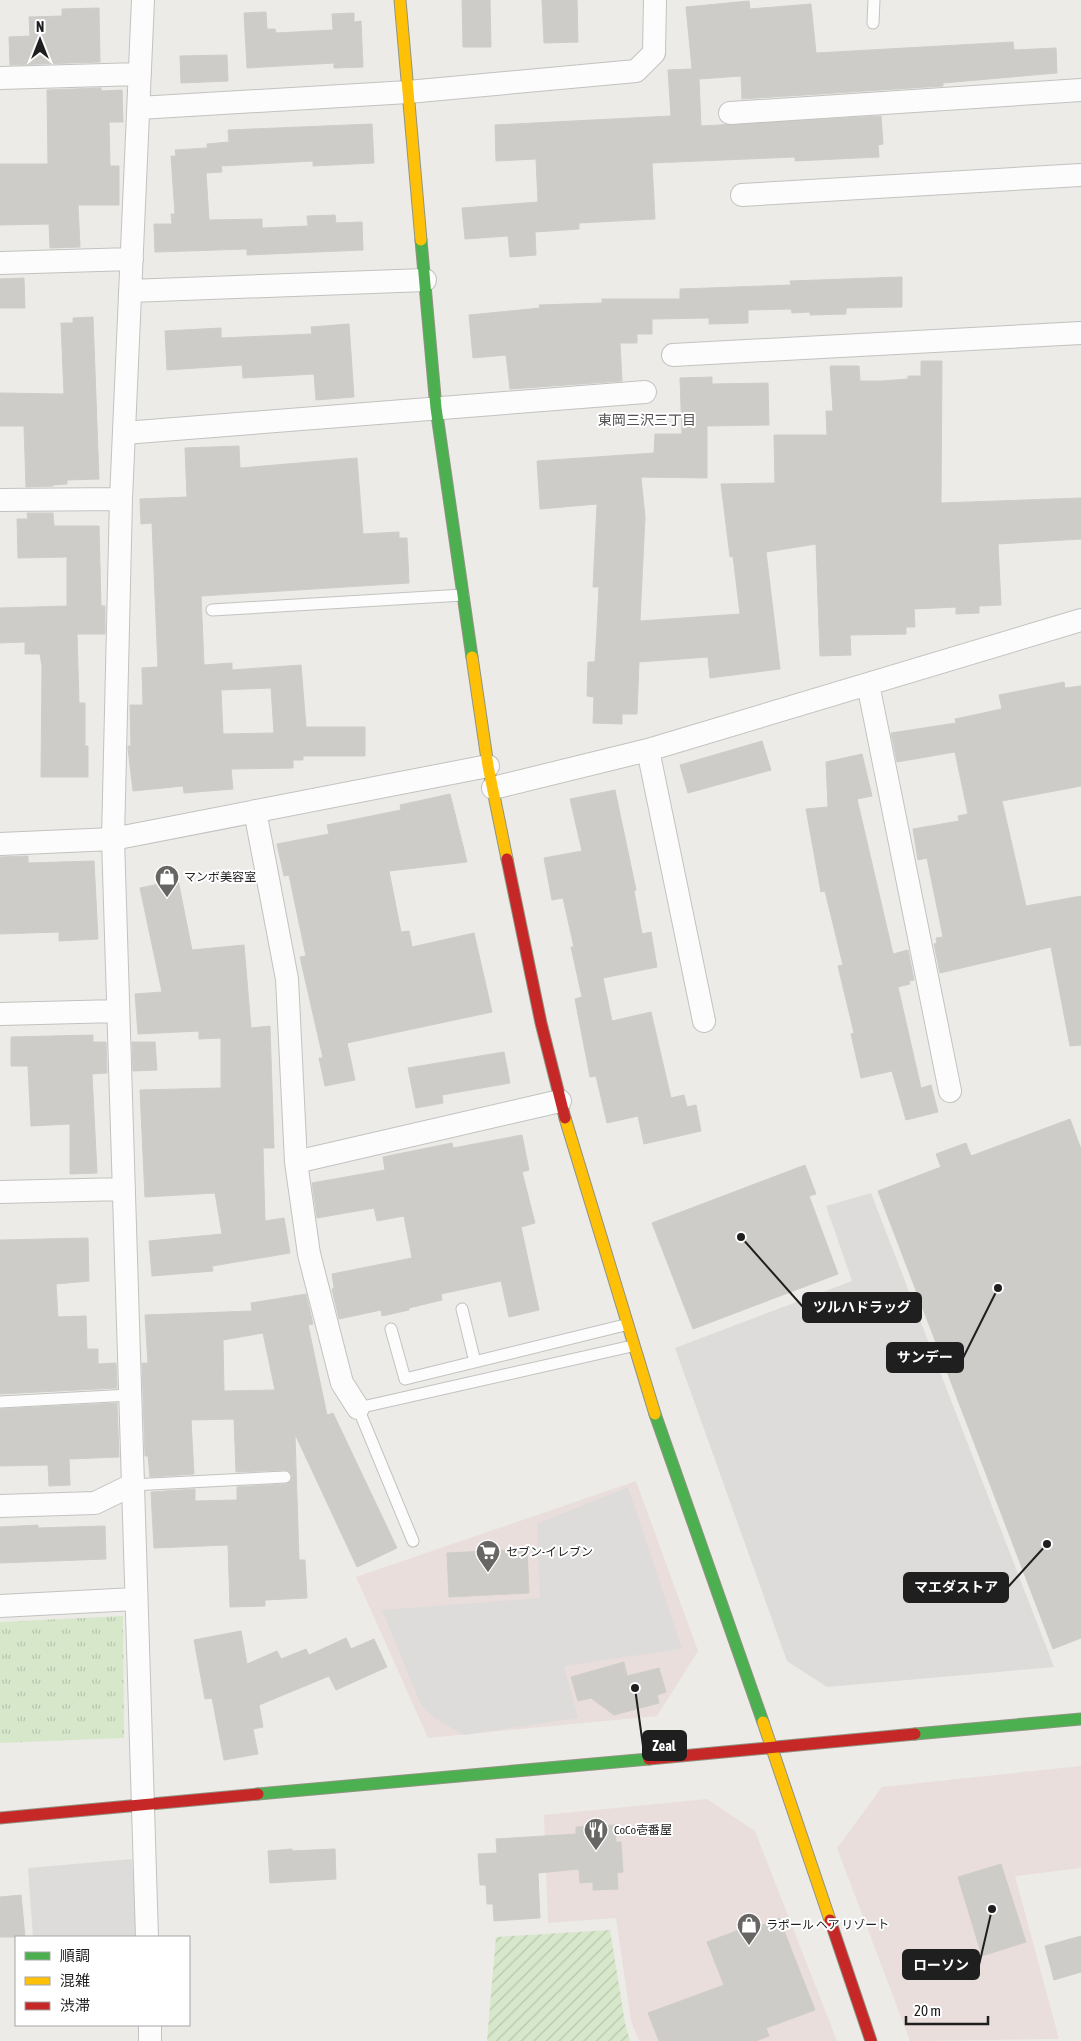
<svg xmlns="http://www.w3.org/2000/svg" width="1081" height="2041" font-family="'Asap Condensed','Noto Sans JP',sans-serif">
<defs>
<pattern id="grass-tufts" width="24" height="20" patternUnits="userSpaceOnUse" patternTransform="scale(1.25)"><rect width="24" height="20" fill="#d7e7ca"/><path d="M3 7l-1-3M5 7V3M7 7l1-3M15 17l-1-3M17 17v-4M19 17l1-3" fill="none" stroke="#b8c6ad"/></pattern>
<pattern id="garden-furrows" width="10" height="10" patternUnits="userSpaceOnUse" patternTransform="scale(1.25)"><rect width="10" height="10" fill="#d7e7ca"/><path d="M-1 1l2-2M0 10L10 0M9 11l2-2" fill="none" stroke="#b8c6ad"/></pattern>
</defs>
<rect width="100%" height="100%" fill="#ecebe8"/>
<!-- commercial -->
<path fill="#e9dedb" d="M636 1481 698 1651 657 1716 428 1738 356 1577Z
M1081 1766V1868L1015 1876 1059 2039 910 2041 837 1848 882 1787Z
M707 1799 755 1831 837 2041H639L631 2021 616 1918 548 1923 544 1815Z"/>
<!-- grass -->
<path fill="url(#grass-tufts)" d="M123 1616 124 1738 0 1743V1622Z"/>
<!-- garden -->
<path fill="url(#garden-furrows)" d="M610 1930 625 2023 630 2041H487L496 1937Z"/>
<!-- parking -->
<path fill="#dddcdb" d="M871 1193 1054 1667 827 1687 787 1661 675 1348 852 1281 826 1206Z
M628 1487 682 1649 564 1666 578 1718 464 1735 436 1719 421 1705 382 1610 540 1598 537 1524Z
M132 1859 137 1937H33L28 1868Z"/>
<!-- building -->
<path fill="#cdccc9" stroke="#cfcdc9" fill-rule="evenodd" d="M462 0H490L491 47H463Z
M542 0H577L578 42 544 43Z
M749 1 750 9 811 4 816 53 1013 42 1014 50 1056 48 1057 73 943 83V86L742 99 741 76 699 79 701 126 881 116 883 144 878 145 879 157 795 161V157L652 163 655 219 579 223V229L535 232 536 255 510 257 508 236 465 239 462 208 538 202 536 159 496 161 495 125 671 116 668 70 692 69 686 7Z
M99 8 100 62 10 65 9 37 30 36 29 17 62 16V9Z
M266 12 267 29H275L276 33 333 30 332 14 354 13V22L361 21 363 67 334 68V63L247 68 244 13Z
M227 55 228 81 181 83 180 56Z
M101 88V91L122 90 123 122H109L110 166H119V205H78L80 247 50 248 49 224 0 225V164H48L47 90Z
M372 124 374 163 313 166V161L221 166 222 172 206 173 209 220 262 219V228L308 226 307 216 335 215 336 223 362 222 363 250 247 255V249L155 252 154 224H172L171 214H175L171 156H176L175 150 207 148V144L229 142 228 130Z
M902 277V307L846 308V314L810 315V312L792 313 791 309 748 310V323L709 324V318L652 319V334H637V343H620L622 381 510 389 506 355 473 358 469 315 540 308 539 305 602 303V299H680V289L791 285 790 281Z
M24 278 25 308H0V279Z
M93 317 99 479 67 480V484L53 485V486L26 487 24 426H0V393L64 394 61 323H73V318Z
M349 324 354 397 316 400 314 374 243 378 242 365 167 370 165 331 221 328V338L312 334 311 327Z
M921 361H942L941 503 1081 498V539L998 544 1001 605 979 606V613L956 614V607L914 609 915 627H906V634L850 635 851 655 820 656 816 544 766 552 780 669 710 678 708 657 639 662 637 714H622V724L593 723 594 697 587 696 588 662H595L597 629 599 587H593L597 504 540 509 537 461 654 453 655 434H682L680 378 712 377V384L768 383 769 425 707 426V478L641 477 645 517 640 621 740 614 733 556 730 557 721 484 775 483 774 435H827L826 411H833L830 366H859L860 381H882L908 379V376H921Z
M239 446 240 468 357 458 363 534 399 532V538H407L409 583 201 596 204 665 232 663V670L301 665 306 727H365V756H303V760H293V768L231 769 233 789 184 793 183 786 133 791 128 748V746H131L130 705H143L142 668 158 667 152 523 141 524 140 499 187 497 185 448ZM271 688 274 733 223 734 221 690Z
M27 513H53L54 526H99L101 606H105V634H77L79 703H85V746H88V777H41L42 666 40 654H25V642L0 643V608L67 606V557L18 558 17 519H28Z
M1064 682 1065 688 1081 686V786L1002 801 1026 906 1081 896V1045L1070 1046 1051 947 940 973 934 944 937 943 936 938 943 937 927 858 918 860 913 829 959 821 958 816 968 814 955 752 897 762 891 733 956 723 955 719 1002 709 999 695Z
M762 741 771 770 688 793 680 765Z
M862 754 872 796 857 799 893 954 908 950 914 980 909 981 910 984 898 987 921 1088 931 1085 938 1112 906 1120 892 1071 861 1078 851 1034 854 1033 838 966 843 965 825 891 821 892 806 809 828 807 826 762Z
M615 790 636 890 634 891 642 934 651 932 657 967 603 978 612 1021 651 1012 671 1098 684 1095 687 1107 696 1105 701 1131 644 1144 638 1116 607 1123 596 1076 590 1077 575 999 582 997 571 947H574L563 898 552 900 544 858 582 851 570 799Z
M450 794 467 862 389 871 401 932 409 931 412 947 474 933 492 1012 347 1043 355 1080 325 1086 319 1058H323L300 957 306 956 289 875 284 876 277 844 329 834 327 825 401 810 400 805Z
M28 856V863L94 861 98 939 59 941V932L0 934V857Z
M178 880 192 950 244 945 251 1028 270 1026 274 1148H263L265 1221 284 1218 290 1253 212 1266 213 1271 152 1276 149 1241 222 1234 215 1193 145 1197 140 1090 221 1088V1038L199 1039V1031L138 1034 135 994 162 992 140 888Z
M93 1035V1042H106L107 1073 92 1074 97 1173 70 1174V1124L31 1126 28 1066H11V1037Z
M132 1042H155L157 1070 133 1071Z
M504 1052 510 1083 442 1095 443 1103 416 1108 408 1068Z
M1070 1119 1081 1149V1638L1053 1649 878 1191 941 1167 936 1154 966 1143 971 1156Z
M522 1135 529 1170 522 1172 535 1223 521 1227 539 1310 509 1317 501 1281 441 1294 442 1300 409 1308V1310L382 1316 381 1310 339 1319 332 1289 334 1288 332 1274 412 1258 404 1216 377 1221 374 1208 317 1218 312 1183 385 1170 383 1157 452 1143 453 1148Z
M805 1165 816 1194 809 1196 838 1274 693 1329 652 1223Z
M88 1238 89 1281 56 1284 58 1317 86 1316 87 1349H98V1364L116 1363 117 1388 0 1394V1240Z
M306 1294 313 1324 308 1325 327 1415 333 1413 397 1548 357 1567 295 1434 299 1560H305L307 1598 265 1600V1606L230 1607 228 1545 154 1548 151 1492 195 1489V1501L237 1500V1487L286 1484 291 1481 292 1476 289 1471 285 1470 236 1472 234 1419 191 1420 194 1474 150 1477 148 1456H145L142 1363H148L145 1315 252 1311 251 1303ZM263 1333 275 1390 224 1391 223 1340Z
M117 1403 119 1457 69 1459 70 1485 49 1486 48 1465 0 1466V1409Z
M38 1525V1528L105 1526 106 1559 0 1563V1527Z
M527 1549 529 1593 449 1597 447 1553Z
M241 1631 247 1664 277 1651 281 1659 306 1649 309 1655 346 1638 351 1649 374 1639 387 1667 336 1690 329 1676 259 1705 263 1727 253 1729 258 1754 224 1760 212 1698 205 1699 194 1640Z
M624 1662 627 1676 659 1668 666 1692 657 1695 659 1703 614 1715 591 1698 578 1701 571 1677Z
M615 1825 616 1842H621L623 1872 617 1873 618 1889 593 1890V1882L580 1883 579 1869 538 1873 540 1918 494 1921 493 1904H487L486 1885H480L478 1854 497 1853 496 1839 576 1834V1827Z
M292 1849V1851L335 1849 336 1879 270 1883 268 1851Z
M1001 1864 1026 1942 982 1956 958 1877Z
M21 1895 25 1937H0V1897Z
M779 1918 815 2010 766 2028 769 2036 756 2041H659L648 2013 724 1985 707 1942 758 1923 760 1926Z
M1081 1936V1972L1054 1980 1045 1946Z"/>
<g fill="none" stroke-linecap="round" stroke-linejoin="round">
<defs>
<path id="lane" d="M873 23 874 0
M212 610 463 595
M462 1309 475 1362
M391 1329 405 1379 625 1325
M0 1402 130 1395
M132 1485 285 1477
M413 1541 358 1408 632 1346"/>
<path id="street" d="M143 0 121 499 113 839 147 1937
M0 78 140 74
M139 108 408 92 636 71 654 53 655 0
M730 113 1081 90
M742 195 1081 175
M0 263 132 259
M130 291 425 280
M673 355 1081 333
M124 433 645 392
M0 500 121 499
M868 684 950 1091
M648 750 704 1021
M493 788 648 750 1081 620
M255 811 287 979 296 1162 309 1254 342 1383 358 1408
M0 844 113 839 488 766
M0 1014 118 1011
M296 1162 560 1101
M0 1192 124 1189
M0 1506 95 1503 132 1485
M0 1606 135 1599
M150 2025V2041"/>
<path id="fast" d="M421 240 436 408 472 657
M655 1414 763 1722
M915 1734 1081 1719
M258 1794 649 1759"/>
<path id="slow" d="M400 0 421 240
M472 657 488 766 507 859
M565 1118 655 1414
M763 1722 830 1920"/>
<path id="jam" d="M507 859 541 1023 565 1118
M649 1759 915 1734
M0 1818 258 1794
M830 1920 871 2041"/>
</defs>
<!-- lane casing -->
<use href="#lane" stroke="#c2c2c0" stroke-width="13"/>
<!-- street casing -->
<use href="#street" stroke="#c2c2c0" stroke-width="24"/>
<!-- fast casing -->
<use href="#fast" stroke="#919482" stroke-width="13"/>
<!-- slow casing -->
<use href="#slow" stroke="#919482" stroke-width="13"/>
<!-- jam casing -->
<use href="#jam" stroke="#919482" stroke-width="13"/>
<!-- lane -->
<use href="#lane" stroke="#fcfcfc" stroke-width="11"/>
<!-- street -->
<use href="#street" stroke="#fcfcfc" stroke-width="22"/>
<!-- fast -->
<use href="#fast" stroke="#4caf50" stroke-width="11"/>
<!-- slow -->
<use href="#slow" stroke="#ffc107" stroke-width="11"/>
<!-- jam -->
<use href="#jam" stroke="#c62828" stroke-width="11"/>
</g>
<!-- icons -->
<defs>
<symbol id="shop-pin" viewBox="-11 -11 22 30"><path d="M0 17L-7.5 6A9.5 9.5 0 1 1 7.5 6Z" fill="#676665" stroke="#fff"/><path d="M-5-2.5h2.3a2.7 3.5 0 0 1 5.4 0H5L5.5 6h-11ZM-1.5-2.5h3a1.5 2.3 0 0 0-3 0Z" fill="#fff"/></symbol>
<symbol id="supermarket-pin" viewBox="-11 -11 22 30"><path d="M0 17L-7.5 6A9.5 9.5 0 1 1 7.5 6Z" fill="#676665" stroke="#fff"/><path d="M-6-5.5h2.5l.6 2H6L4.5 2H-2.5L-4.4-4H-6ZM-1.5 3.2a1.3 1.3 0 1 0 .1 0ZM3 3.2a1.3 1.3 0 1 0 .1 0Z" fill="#fff"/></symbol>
<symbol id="restaurant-pin" viewBox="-11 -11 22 30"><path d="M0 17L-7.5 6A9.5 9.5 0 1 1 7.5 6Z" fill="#676665" stroke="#fff"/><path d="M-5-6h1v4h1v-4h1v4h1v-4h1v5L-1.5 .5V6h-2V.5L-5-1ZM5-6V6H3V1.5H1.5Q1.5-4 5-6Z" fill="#fff"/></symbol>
</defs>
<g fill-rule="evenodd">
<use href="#shop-pin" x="153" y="863" width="28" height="38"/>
<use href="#supermarket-pin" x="474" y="1538" width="28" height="38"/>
<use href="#restaurant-pin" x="582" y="1816" width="28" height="38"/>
<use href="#shop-pin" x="735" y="1911" width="28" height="38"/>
</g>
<g text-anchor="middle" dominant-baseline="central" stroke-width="4" stroke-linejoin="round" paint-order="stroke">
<!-- poi labels -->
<g font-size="12" fill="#1f1f1f" stroke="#fff" text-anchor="start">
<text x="184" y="877">マンボ美容室</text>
<text x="506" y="1552">セブン-イレブン</text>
<text x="614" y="1830">CoCo壱番屋</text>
<text x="766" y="1925">ラポール ヘア リゾート</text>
</g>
<!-- neighbourhood labels -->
<g font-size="14" fill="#525252" stroke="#fff">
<text x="647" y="420">東岡三沢三丁目</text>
</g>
</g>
<!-- callouts -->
<path fill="none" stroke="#1f1f1f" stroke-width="2" d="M741 1237L803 1307M998 1288L963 1358M1047 1544L1008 1587M635 1688L643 1746M992 1909L979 1965"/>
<g fill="#1f1f1f" stroke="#fff" stroke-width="2">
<circle cx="741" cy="1237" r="5"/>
<circle cx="998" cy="1288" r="5"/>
<circle cx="1047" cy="1544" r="5"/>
<circle cx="635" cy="1688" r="5"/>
<circle cx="992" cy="1909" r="5"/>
</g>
<g fill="#1f1f1f" stroke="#1f1f1f" stroke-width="2">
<rect x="803" y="1293" width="118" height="29" rx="5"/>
<rect x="887" y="1343" width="76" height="29" rx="5"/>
<rect x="904" y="1573" width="104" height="29" rx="5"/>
<rect x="643" y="1731" width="43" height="29" rx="5"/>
<rect x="903" y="1950" width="76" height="29" rx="5"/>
</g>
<g font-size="14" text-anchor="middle" font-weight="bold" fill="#fff">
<text x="862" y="1312">ツルハドラッグ</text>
<text x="925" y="1362">サンデー</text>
<text x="956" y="1592">マエダストア</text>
<text x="664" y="1751">Zeal</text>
<text x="941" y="1970">ローソン</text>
</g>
<!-- legend -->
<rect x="15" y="1936" width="175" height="90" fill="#ffffff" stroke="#a5a5a5"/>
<rect x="25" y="1952" width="25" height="8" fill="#4caf50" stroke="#a5a5a5"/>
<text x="60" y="1961" font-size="15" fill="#1f1f1f">順調</text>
<rect x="25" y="1977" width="25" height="8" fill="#ffc107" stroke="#a5a5a5"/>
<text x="60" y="1986" font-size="15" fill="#1f1f1f">混雑</text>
<rect x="25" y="2002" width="25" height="8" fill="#c62828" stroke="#a5a5a5"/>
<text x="60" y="2011" font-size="15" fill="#1f1f1f">渋滞</text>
<!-- north arrow -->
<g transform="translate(40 40)" stroke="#ffffff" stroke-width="4" paint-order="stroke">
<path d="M0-4L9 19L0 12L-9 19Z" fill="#1f1f1f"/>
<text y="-8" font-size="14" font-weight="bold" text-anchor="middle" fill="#1f1f1f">N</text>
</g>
<!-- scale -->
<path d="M906 2016v8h82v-8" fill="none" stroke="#1f1f1f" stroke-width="2.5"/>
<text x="914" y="2016" font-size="15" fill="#1f1f1f" stroke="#ffffff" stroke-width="4" paint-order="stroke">20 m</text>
</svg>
